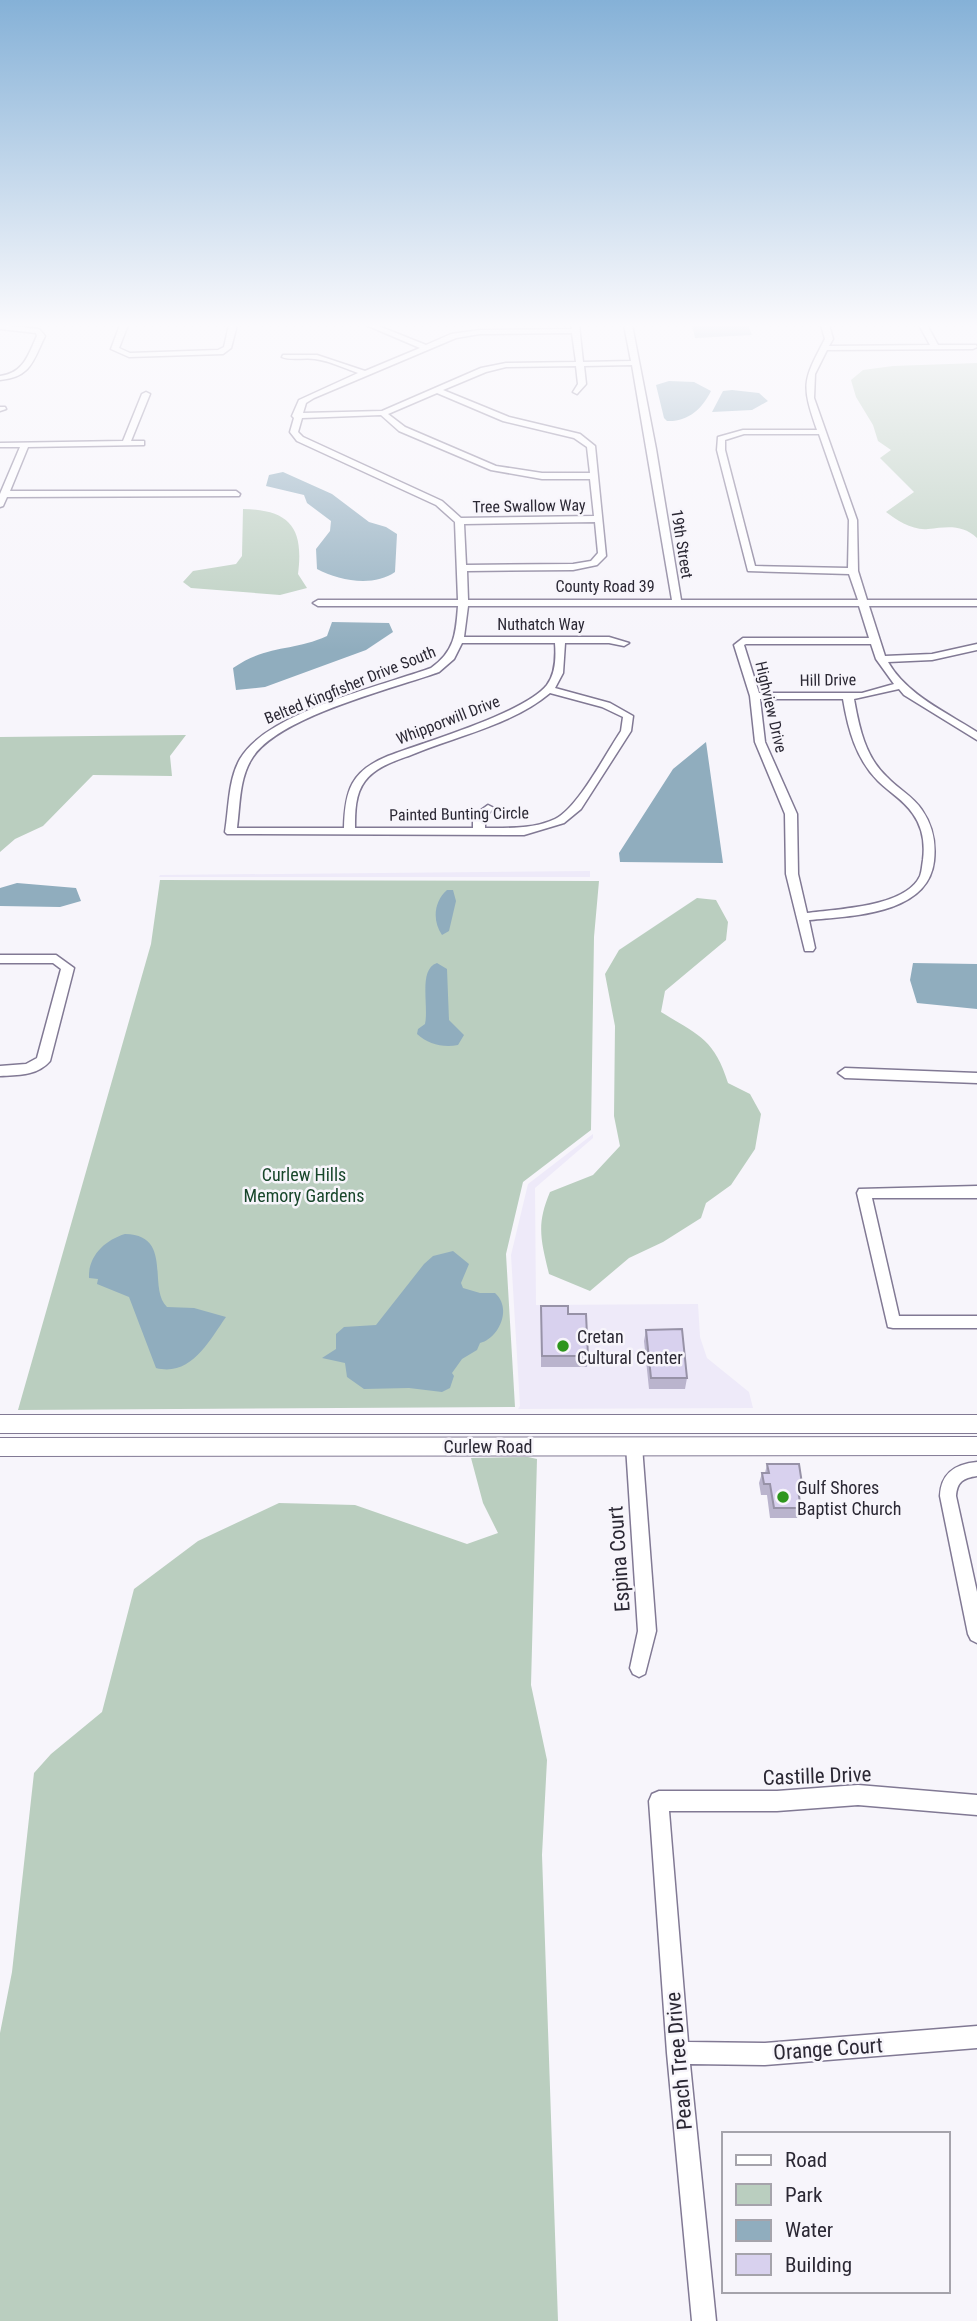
<svg xmlns="http://www.w3.org/2000/svg" width="977" height="2321" font-family="'Roboto Condensed',sans-serif">
<rect width="100%" height="100%" fill="#f7f5fb"/>
<!-- built -->
<path fill="#eeeaf9" d="M590 871V877H159L160 875Z
M593 1134V1138L535 1188 536 1305 698 1304 700 1337 707 1358 749 1392 753 1408 518 1409 520 1406 511 1255 528 1184Z"/>
<!-- green -->
<path fill="#bacebf" d="M977 363V538C962 524 947 527 928 529 914 531 896 520 886 512L914 492 880 458 891 450 878 441 873 425 856 397 851 380 863 370 893 366Z
M243 509C290 510 304 528 298 574L307 588 280 595 191 588 183 582 193 571 236 564 242 556Z
M186 735 170 756 172 776 93 775 43 826 15 839 0 852V737Z
M160 880 599 881 594 937 591 1130 523 1182 506 1254 515 1407 18 1410 151 944Z
M697 898 716 900 728 922 726 940 665 991 661 1012C698 1035 714 1038 728 1083L750 1094 761 1114 755 1149 731 1185 706 1203 701 1218 663 1242 629 1258 590 1291 549 1274C541 1240 536 1225 550 1192L593 1175 620 1146 614 1116 615 1026 605 974 619 950Z
M528 1457 537 1459 531 1685 547 1760 542 1855 558 2321H0V2033L12 1972 34 1773 51 1754 102 1712 134 1589 198 1541 279 1503 355 1505 467 1544 498 1533 483 1503 471 1458Z"/>
<!-- water -->
<path fill="#90adbe" d="M692 325H748L752 335 695 338Z
M669 381 694 382 711 391C702 409 688 422 667 421L664 418 656 385Z
M732 390 759 393 768 401 752 410 712 412 723 391Z
M283 472 332 494 369 522 386 527 397 534 395 572C374 587 339 581 317 569L316 549 330 531 331 521 307 503 304 495 266 486 269 475Z
M332 622 389 623 393 632 366 650 265 687 236 690 233 668C268 644 292 652 327 636Z
M706 742 723 863 620 862 619 853 673 769Z
M17 883 76 888 81 901 60 907 0 906V888Z
M447 890H453L456 901 449 931 442 935C432 921 434 901 447 890Z
M437 963 447 969 449 1020 464 1035 458 1045C443 1048 428 1044 417 1034L418 1029 425 1024C429 1006 418 969 437 963Z
M913 963 977 964V1009L917 1003 910 980Z
M125 1234C174 1235 147 1288 167 1307L194 1308 226 1317C209 1341 191 1377 156 1368L129 1297 97 1284 98 1279 89 1278C88 1256 105 1240 125 1234Z
M453 1251 469 1264 461 1283 463 1288 480 1293H495C513 1309 498 1339 480 1343L477 1350 462 1359 452 1373 454 1376 450 1388 442 1392 409 1388 364 1389 347 1377 345 1363 322 1358 336 1349V1334L344 1327 376 1325 424 1264 433 1256Z"/>
<g fill="none" stroke-linecap="round" stroke-linejoin="round">
<defs>
<path id="minor" d="M0 325 39 329 45 336C33 361 31 377 0 380V376C24 373 28 355 37 336L36 333 0 329Z
M120 325H128L119 348 130 353 218 350 224 347 229 325H237L231 348 223 354 129 357 111 349Z
M366 325H376L426 345 451 334 480 330 572 329 571 325H579L583 362 631 361 624 325H632L656 449 681 600H858L849 574 748 571 717 450 718 437 743 430H817C801 384 803 381 825 339L821 325H829L833 339 829 346 930 345 919 325H927L938 345H976L977 347 973 349 827 350 815 374 814 398 857 520 858 571 867 600H977V606H869L885 656 932 654 977 644V650L932 660 888 662C907 695 946 712 977 732V740L904 695 899 689 854 699C859 727 865 757 887 777 898 789 913 796 922 810 933 826 936 842 934 861 928 915 850 916 809 920L815 948 813 951H805L786 874 785 814 755 742 750 696 734 645 743 638H869L859 606H468L464 637H609L629 643 624 646 609 643H565L563 673 555 688 610 703 633 716 631 731 581 809 564 823 524 835 227 834 225 832C229 808 228 780 240 759 267 712 382 686 431 668 455 651 456 633 458 606H318L313 603 318 600H458L455 522 436 505 297 441 290 432 294 418 292 416 299 400 358 373C344 368 330 361 315 359 305 357 291 361 282 357L283 355H317L365 371 420 348ZM572 333 576 362 506 363 481 368 382 411 303 413 306 403 314 398 456 338 480 334ZM632 365 672 600H468L467 571 573 570 597 565 606 556 595 446 580 434 509 417 443 390 486 372 506 367 576 366 578 384 573 392 577 394 586 384 584 366ZM437 393 503 421 574 438 587 447 590 473H542L496 466 405 427 388 414ZM381 415 399 431 491 470 542 479H590L594 516 461 518 442 501 303 437 298 432 302 418ZM744 434H819L849 520 848 568 755 566 725 450V440ZM595 522 598 553 591 561 573 564 466 565 464 524ZM462 643H555C556 657 556 673 547 685 525 713 424 742 388 756 351 771 345 790 344 828H237C240 807 239 780 251 760 275 717 392 689 439 672L454 659ZM746 644H871L876 659 894 684 862 693H759L744 645ZM550 693 602 707 623 717 621 731C606 753 578 808 555 819 534 829 508 828 485 828V817L494 808 488 805 473 816V828H355C355 812 355 794 365 781 377 765 399 760 416 753 461 735 513 724 550 693ZM760 699H843C848 729 856 759 878 781 890 793 904 800 913 814 923 828 925 844 923 860 922 865 922 871 920 876 906 907 837 909 807 913L798 874 797 814 765 742Z
M146 392 150 394 131 441H144V445L28 447 10 491H236L240 494 239 496 7 497 3 506 0 507V494L20 447H0V443L123 441 142 394Z
M0 407H5L6 409 0 411Z
M0 955H56L74 968 50 1061C37 1076 18 1075 0 1076V1066L26 1064 37 1058 61 969 53 963H0Z
M845 1068 977 1073V1083L845 1078 838 1073Z
M977 1186V1198H872L899 1316H977V1328H893L888 1327 857 1193 859 1189Z
M634 1439 640 1441 642 1446 656 1631 645 1674 639 1677 633 1674 630 1668 638 1631 626 1446 628 1441Z
M977 1462V1476C963 1478 957 1482 956 1496L977 1592V1643L971 1640 968 1634 940 1496C941 1473 955 1464 977 1462Z
M858 1785 977 1795V1815L858 1805 777 1811H669L688 2042 765 2043 977 2026V2048L765 2065 690 2064 716 2321H692L667 2053 649 1801 652 1794 659 1791H777Z"/>
<path id="major" d="M0 1415H977V1433H0Z
M977 1437V1455L0 1456V1438Z"/>
</defs>
<!-- minor casing -->
<use href="#minor" stroke="#817994" stroke-width="3"/>
<!-- major casing -->
<use href="#major" stroke="#817994" stroke-width="2"/>
<!-- minor -->
<use href="#minor" fill="#fff" fill-rule="evenodd"/>
<!-- major -->
<use href="#major" fill="#fff" fill-rule="evenodd"/>
</g>
<!-- wall -->
<path fill="#bab4cd" d="M541 1306 568 1314 588 1356 587 1367H541Z
M646 1330 687 1378 685 1389H649L644 1341Z
M767 1464 803 1490 799 1499 801 1508 797 1518H770L767 1495H761L759 1483 762 1473H765Z"/>
<!-- building -->
<path fill="#d8d1ee" stroke="#9792a7" stroke-width="2" d="M541 1306H568V1314H586L588 1356H542Z
M682 1329 687 1378H651L646 1330Z
M767 1464H799L803 1490H798L801 1508H774L770 1484H764L762 1473H769Z"/>
<!-- sky -->
<linearGradient id="sky" x2="0" y2="1"><stop stop-color="#85b1d7"/><stop offset="0.5" stop-color="#fbfafd"/><stop offset="1" stop-color="#fbfafd" stop-opacity="0"/></linearGradient>
<rect width="977" height="650" fill="url(#sky)"/>
<!-- markers -->
<g fill="#2d961d" stroke="#f7f5fb" stroke-width="2.5">
<circle cx="563" cy="1346" r="7"/>
<circle cx="783" cy="1497" r="7"/>
</g>
<g text-anchor="middle" dominant-baseline="central" stroke-width="5" stroke-linejoin="round" paint-order="stroke">
<!-- far-street labels -->
<g font-size="16" fill="#2b2834" stroke="#f7f5fb">
<text transform="translate(529 506) rotate(-1)">Tree Swallow Way</text>
<text transform="translate(682 544) rotate(81)">19th Street</text>
<text x="605" y="586">County Road 39</text>
<text x="541" y="624">Nuthatch Way</text>
<text transform="translate(828 680) rotate(-1)">Hill Drive</text>
<text transform="translate(350 685) rotate(-22)">Belted Kingfisher Drive South</text>
<text transform="translate(771 707) rotate(77)">Highview Drive</text>
<text transform="translate(448 720) rotate(-21)">Whipporwill Drive</text>
<text transform="translate(459 814) rotate(-1)">Painted Bunting Circle</text>
</g>
<!-- park labels -->
<g font-size="18" fill="#17462a" stroke="#f7f5fb">
<text x="304" y="1174">Curlew Hills<tspan x="304" dy="21">Memory Gardens</tspan></text>
</g>
<!-- poi labels -->
<g font-size="18" fill="#2b2834" stroke="#f7f5fb" text-anchor="start">
<text x="577" y="1336">Cretan<tspan x="577" dy="21">Cultural Center</tspan></text>
<text x="797" y="1487">Gulf Shores<tspan x="797" dy="21">Baptist Church</tspan></text>
</g>
<!-- street labels -->
<g font-size="18" fill="#2b2834" stroke="#f7f5fb">
<text x="488" y="1446">Curlew Road</text>
</g>
<!-- near-street labels -->
<g font-size="21" fill="#2b2834" stroke="#f7f5fb">
<text transform="translate(619 1559) rotate(-94)">Espina Court</text>
<text transform="translate(817 1776) rotate(-2)">Castille Drive</text>
<text transform="translate(828 2049) rotate(-4)">Orange Court</text>
<text transform="translate(679 2061) rotate(-95)">Peach Tree Drive</text>
</g>
</g>
<!-- legend -->
<rect x="722" y="2132" width="228" height="161" fill="#f7f5fb" stroke="#a5a3ab" stroke-width="2"/>
<rect x="736" y="2155" width="35" height="10" fill="#ffffff" stroke="#a5a3ab" stroke-width="2"/>
<text x="785" y="2167" font-size="21" fill="#2b2834">Road</text>
<rect x="736" y="2184" width="35" height="21" fill="#bacebf" stroke="#a5a3ab" stroke-width="2"/>
<text x="785" y="2202" font-size="21" fill="#2b2834">Park</text>
<rect x="736" y="2220" width="35" height="21" fill="#90adbe" stroke="#a5a3ab" stroke-width="2"/>
<text x="785" y="2237" font-size="21" fill="#2b2834">Water</text>
<rect x="736" y="2254" width="35" height="21" fill="#d8d1ee" stroke="#a5a3ab" stroke-width="2"/>
<text x="785" y="2272" font-size="21" fill="#2b2834">Building</text>
</svg>
